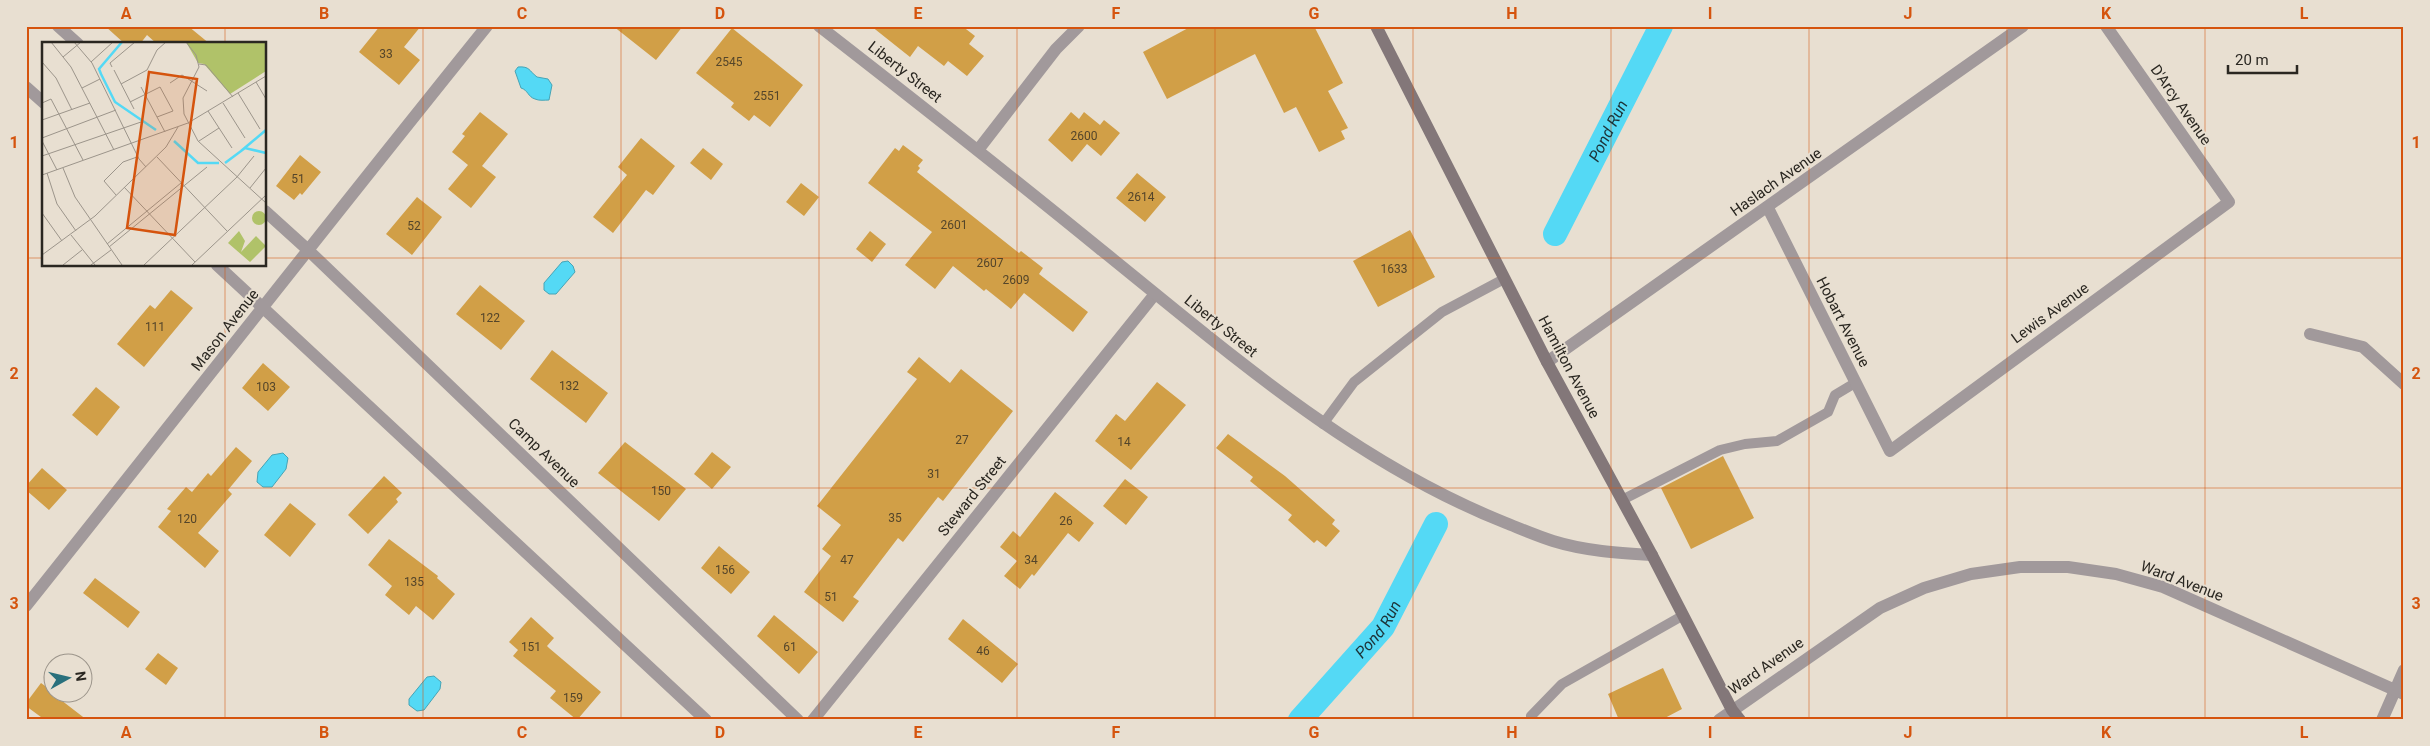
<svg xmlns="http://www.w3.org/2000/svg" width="2430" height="746" font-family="Roboto,sans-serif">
<rect width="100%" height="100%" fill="#e8dfd1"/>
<!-- water -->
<path fill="#54d9f5" stroke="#47a4b5" d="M518 67C530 66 529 71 537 77L548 79 552 85 549 100C545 100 539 101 535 99 528 97 528 90 521 88L515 71Z
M568 261 573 266 575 272 556 294H549L544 290V283L562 262Z
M283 453 288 458 286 469 272 487H263L257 482 258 472 272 455Z
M434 676 441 682 440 689 424 710 417 711 409 705V699L427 677Z"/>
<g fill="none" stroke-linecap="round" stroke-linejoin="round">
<!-- canal -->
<g stroke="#54d9f5" stroke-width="24">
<path id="s1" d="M1555 234 1661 26"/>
<path id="s2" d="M1300 720 1383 627 1436 524"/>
</g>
</g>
<!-- building -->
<path fill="#d19f47" d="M105 26H188L210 44H157L147 35 140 44H125Z
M380 26H421L404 47 420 60 399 85 359 52Z
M613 26H683L656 60Z
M871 26H962L975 36 969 44 984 56 967 76 948 61 944 66 918 46 910 57Z
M1192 26H1314L1343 83 1328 91 1348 128 1341 131 1345 139 1319 152 1296 107 1284 113 1255 54 1167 99 1143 52Z
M732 28 803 85 770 127 754 115 749 121 731 107 734 103 696 73Z
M480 112 508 134 482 166 496 177 471 208 448 189 468 165 452 152 465 136 462 134Z
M1071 112 1079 119 1084 112 1100 125 1104 120 1120 133 1101 156 1087 144 1072 162 1048 140Z
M641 138 675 166 653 195 646 190 613 233 593 217 627 175 618 167Z
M903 145 923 160 918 166 920 168 917 172 1019 253 1021 251 1043 268 1039 274 1088 312 1073 332 1024 293 1011 309 986 289 984 291 953 266 935 289 905 265 932 232 868 183 895 148 899 151Z
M703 148 723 164 711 180 690 163Z
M300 155 321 172 302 195 300 193 294 200 276 186Z
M1137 173 1166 197 1145 222 1116 198Z
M801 183 819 197 804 216 786 202Z
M417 197 442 217 412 255 386 234Z
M1410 230 1435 277 1378 307 1353 261Z
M870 231 886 244 872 262 856 249Z
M480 285 525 321 501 350 456 314Z
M171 290 193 308 144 367 117 344 150 305 155 309Z
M552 350 608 393 586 423 530 379Z
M919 357 950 383 961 369 1013 411 943 501 938 497 903 542 898 538 853 597 859 601 843 622 804 592 831 556 822 549 841 525 817 506 917 379 907 372Z
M263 363 290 387 268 411 242 388Z
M1157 382 1186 405 1131 470 1095 441 1116 414 1125 421Z
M96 387 120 407 97 436 72 415Z
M1228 434 1285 476 1335 520 1332 524 1340 531 1326 547 1317 540 1314 543 1288 520 1292 515 1250 481 1253 477 1216 448Z
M625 442 686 489 659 521 598 473Z
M236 447 252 461 228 490 232 494 198 533 219 551 205 568 158 527 171 511 167 509 186 487 192 492 208 473 211 476Z
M712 452 731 467 712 489 694 474Z
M1723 456 1754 518 1691 549 1661 488Z
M42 468 67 490 49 510 26 490V486Z
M384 476 402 493 396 499 398 502 368 534 348 515Z
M1125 479 1148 497 1126 525 1103 506Z
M1055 492 1094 523 1079 542 1068 533 1034 576 1032 574 1020 589 1004 576 1017 561 1000 547 1013 531 1020 537Z
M290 503 316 524 290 557 264 535Z
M389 539 438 576 437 578 455 594 433 620 416 606 409 615 385 595 392 586 368 565Z
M719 546 750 572 731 594 701 568Z
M95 578 140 612 128 628 83 593Z
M774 615 818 652 799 674 757 636Z
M531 617 554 638 547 646 549 648 601 692 577 720 550 698 556 691 513 656 518 650 509 642Z
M963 619 1018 664 1002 683 948 639Z
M158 653 178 668 166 685 145 669Z
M1663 668 1682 709 1661 720H1619L1608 694Z
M41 683 52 691V694L62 698 61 700 87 720H45L26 706V703Z"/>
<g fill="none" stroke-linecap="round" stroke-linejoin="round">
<!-- service -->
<path stroke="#a1999b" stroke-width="10" d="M1323 424 1354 382 1442 312 1504 279
M1622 500 1720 450 1745 444 1777 441 1828 412 1835 395 1855 383
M1533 720 1531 716 1562 684 1682 616"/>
<!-- minor -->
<path stroke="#a1999b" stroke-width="12" d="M58 26 78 44
M26 87 44 103
M978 150 1056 49 1079 26
M1768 208 1890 451 2229 202 2106 26
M265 211 307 249 798 720
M217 265 706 720
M2310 334 2363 347 2404 384
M1547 362 2023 26
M26 606C180 413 332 218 487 26
M813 720 1155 294
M2382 720 2404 670"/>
<!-- tertiary -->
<path stroke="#a1999b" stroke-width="12" d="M819 26C913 99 1007 173 1099 248 1227 351 1352 462 1506 523 1521 529 1537 536 1553 541 1585 551 1619 553 1652 555
M1719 720 1880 608 1924 588 1971 574 2020 567H2068L2116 574 2163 587 2404 694"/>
<!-- secondary -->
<path stroke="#837779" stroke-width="12" d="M1376 26 1547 362 1652 555 1732 710 1740 720"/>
</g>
<!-- grid -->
<path fill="none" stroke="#d5540e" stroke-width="1" stroke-opacity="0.55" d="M225 26V44M423 26V720M621 26V720M819 26V720M1017 26V720M1215 26V720M1413 26V720M1611 26V720M1809 26V720M2007 26V720M2205 26V720M26 258H44M265 258H2404M225 265V720M26 488H2404"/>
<g text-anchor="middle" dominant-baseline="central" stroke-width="4" stroke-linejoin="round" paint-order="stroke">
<!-- number labels -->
<g font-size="12" fill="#54452a">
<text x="386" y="54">33</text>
<text x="729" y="62">2545</text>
<text x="767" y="96">2551</text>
<text x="1084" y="136">2600</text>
<text x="298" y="179">51</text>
<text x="1141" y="197">2614</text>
<text x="954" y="225">2601</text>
<text x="414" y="226">52</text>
<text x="990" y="263">2607</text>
<text x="1394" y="269">1633</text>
<text x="1016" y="280">2609</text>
<text x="490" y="318">122</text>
<text x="155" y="327">111</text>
<text x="569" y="386">132</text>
<text x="266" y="387">103</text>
<text x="962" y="440">27</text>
<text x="1124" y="442">14</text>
<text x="934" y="474">31</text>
<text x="661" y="491">150</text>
<text x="895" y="518">35</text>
<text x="187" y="519">120</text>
<text x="1066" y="521">26</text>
<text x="847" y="560">47</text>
<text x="1031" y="560">34</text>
<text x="725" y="570">156</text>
<text x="414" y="582">135</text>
<text x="831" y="597">51</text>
<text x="531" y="647">151</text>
<text x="790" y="647">61</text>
<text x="983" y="651">46</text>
<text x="573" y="698">159</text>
</g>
<!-- street labels -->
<g font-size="15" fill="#2a2721" stroke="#e8dfd1">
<text transform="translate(905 72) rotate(38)">Liberty Street</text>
<text transform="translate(2181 105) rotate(55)">D'Arcy Avenue</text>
<text transform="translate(1776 182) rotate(-35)">Haslach Avenue</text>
<text transform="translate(2050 313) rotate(-36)">Lewis Avenue</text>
<text transform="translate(1843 322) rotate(63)">Hobart Avenue</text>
<text transform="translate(1221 326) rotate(39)">Liberty Street</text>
<text transform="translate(225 330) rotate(-52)">Mason Avenue</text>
<text transform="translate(1569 367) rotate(62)">Hamilton Avenue</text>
<text transform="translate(544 453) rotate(44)">Camp Avenue</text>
<text transform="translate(972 496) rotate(-51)">Steward Street</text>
<text transform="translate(2182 581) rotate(21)">Ward Avenue</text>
<text transform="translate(1766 666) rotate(-35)">Ward Avenue</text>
</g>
<!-- water labels -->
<g font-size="16" font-style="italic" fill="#1c3338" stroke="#e8dfd1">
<text stroke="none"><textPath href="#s1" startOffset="116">Pond Run</textPath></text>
<text stroke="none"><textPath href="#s2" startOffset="120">Pond Run</textPath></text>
</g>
</g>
<!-- overview -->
<g transform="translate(42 42)">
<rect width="224" height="224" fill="#e8dfd1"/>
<path d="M144 0H224V29L188 52 162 22 156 21ZM210 176a7 7 0 1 1 14 0a7 7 0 1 1-14 0ZM197 189 203 199 199 210 214 194 224 204 208 220 186 201Z" fill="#b0c269"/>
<path fill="none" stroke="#54d9f5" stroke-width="2.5" d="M80 0 57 27 59 32 73 60 114 88M132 99 156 121H177M199 109 224 88M183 121 203 106 224 111"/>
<path fill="none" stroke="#9c958b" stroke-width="1" d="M9 0 29 25 72 108M32 0 50 21 97 117 104 125M144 0 154 13 157 25 141 56 142 72 156 99 224 161M21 15 39 0M0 20 14 36 30 68M49 20 71 0M157 22 164 23 191 55M70 25 68 21 93 0M72 28 92 67M214 40 224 57M128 41 140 33 165 49M79 42 105 28 115 8 124 0M99 45 123 90M40 46 58 37M196 51 218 87M88 60 118 45 131 69 115 75M0 61 9 57 41 118M181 61 203 96M166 69 190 106M0 78 48 61M0 96 74 68M0 99 15 128M157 99 177 86M0 114 99 80M115 115 185 189M21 126 33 155 80 223M5 131 15 162 34 189M0 133 146 81 224 34M82 145 153 220M208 146 224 126M74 153 62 139 81 120 95 115M0 171 20 199M29 193 53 223M65 202 139 141M67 205 165 125M0 213 53 174 124 105 136 85M21 223 40 208M49 223 69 208M102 223 195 135 212 114M150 223 224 153"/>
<path fill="#d5540e" fill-opacity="0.15" stroke="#d5540e" stroke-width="2.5" d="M107 30 155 37 133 193 85 186Z"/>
<rect width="224" height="224" fill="none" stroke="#2a2721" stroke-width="2.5"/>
</g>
<!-- border -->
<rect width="2430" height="746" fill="none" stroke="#e8dfd1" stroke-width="55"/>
<!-- north arrow -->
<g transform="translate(68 678) rotate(82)"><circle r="24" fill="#e8dfd1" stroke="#9c958b"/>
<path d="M0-4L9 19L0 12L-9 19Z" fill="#29707c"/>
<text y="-8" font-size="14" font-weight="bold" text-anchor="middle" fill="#2a2721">N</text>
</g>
<!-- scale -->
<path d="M2228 65v8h69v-8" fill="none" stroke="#2a2721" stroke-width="2.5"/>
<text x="2235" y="65" font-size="15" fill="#2a2721" stroke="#e8dfd1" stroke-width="4" paint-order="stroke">20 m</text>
<rect x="28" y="28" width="2374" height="690" fill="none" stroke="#d5540e" stroke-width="2"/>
<g font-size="16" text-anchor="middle" font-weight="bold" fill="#d5540e">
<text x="126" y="19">A</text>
<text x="324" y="19">B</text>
<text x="522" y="19">C</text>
<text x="720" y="19">D</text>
<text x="918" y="19">E</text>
<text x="1116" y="19">F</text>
<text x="1314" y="19">G</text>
<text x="1512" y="19">H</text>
<text x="1710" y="19">I</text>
<text x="1908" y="19">J</text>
<text x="2106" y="19">K</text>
<text x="2304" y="19">L</text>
<text x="14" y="148">1</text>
<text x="2416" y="148">1</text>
<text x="14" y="379">2</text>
<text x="2416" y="379">2</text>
<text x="14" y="609">3</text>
<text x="2416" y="609">3</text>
<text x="126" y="738">A</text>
<text x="324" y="738">B</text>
<text x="522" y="738">C</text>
<text x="720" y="738">D</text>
<text x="918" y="738">E</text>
<text x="1116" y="738">F</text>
<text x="1314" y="738">G</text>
<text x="1512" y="738">H</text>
<text x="1710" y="738">I</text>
<text x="1908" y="738">J</text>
<text x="2106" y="738">K</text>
<text x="2304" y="738">L</text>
</g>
</svg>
